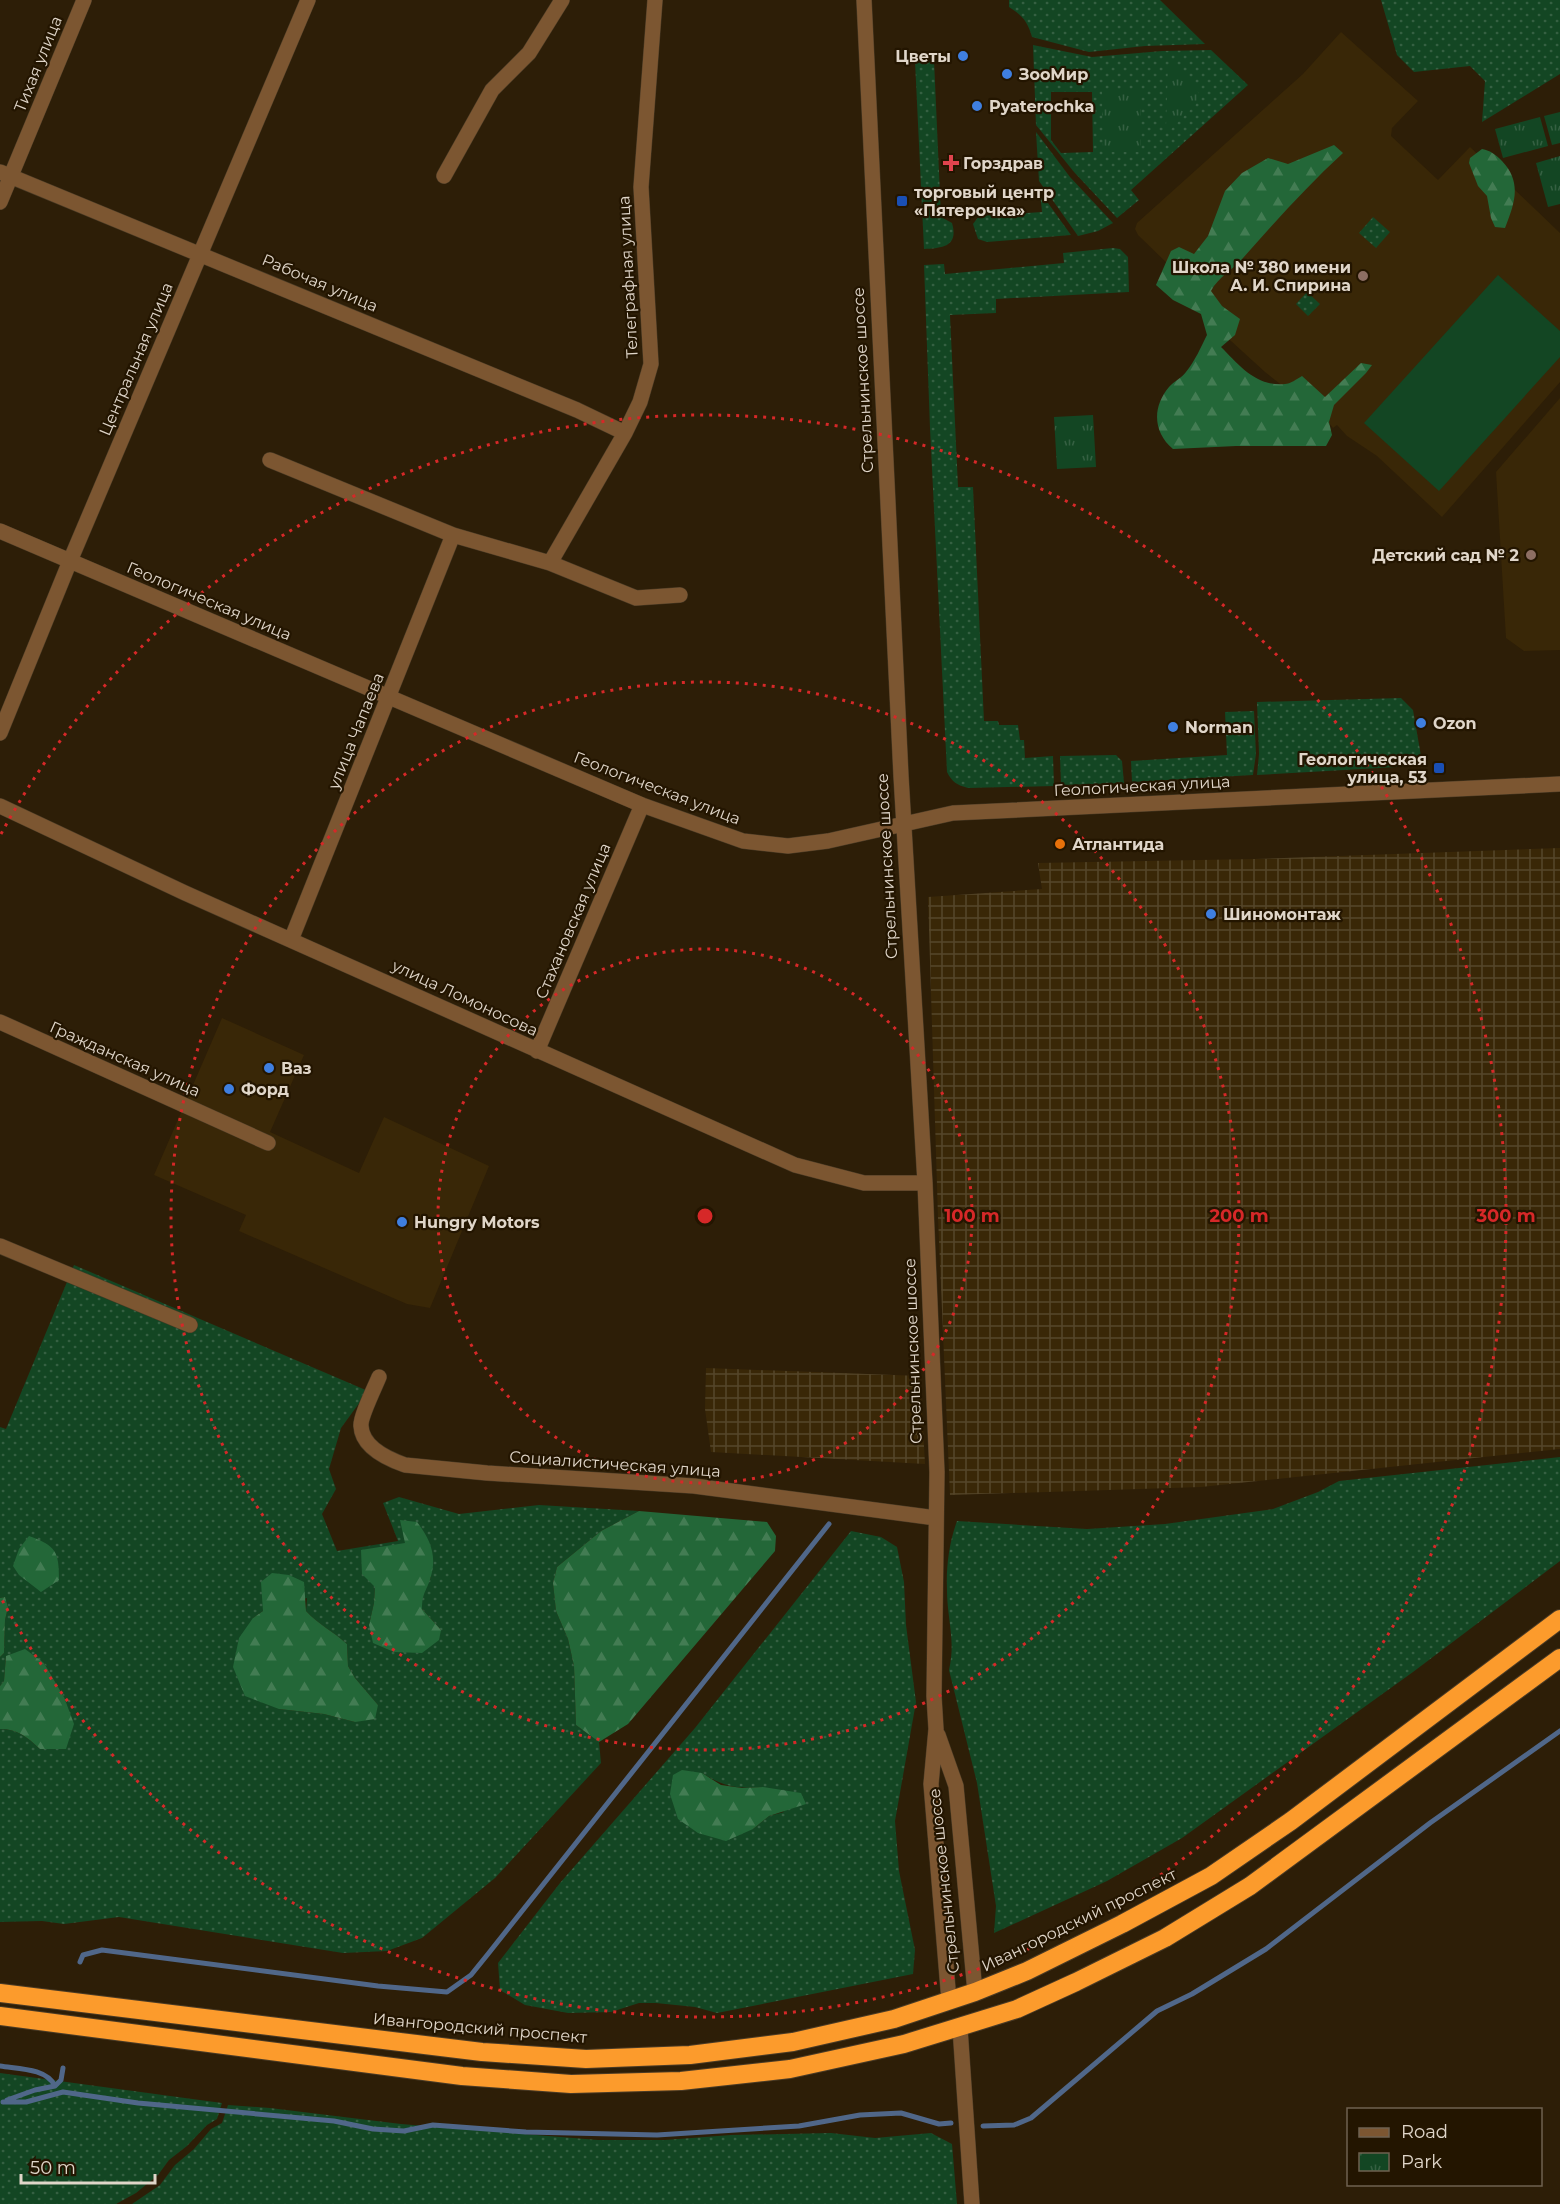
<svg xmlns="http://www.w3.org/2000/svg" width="1560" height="2204" font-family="Montserrat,sans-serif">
<defs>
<pattern id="industrial-grid" width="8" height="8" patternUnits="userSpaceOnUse" patternTransform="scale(1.5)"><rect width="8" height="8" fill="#392707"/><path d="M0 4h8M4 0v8" fill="none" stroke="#55462a"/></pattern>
<pattern id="grass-dots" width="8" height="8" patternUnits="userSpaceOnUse" patternTransform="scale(1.5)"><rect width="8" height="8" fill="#134623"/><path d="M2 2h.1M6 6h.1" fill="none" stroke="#356042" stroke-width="1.8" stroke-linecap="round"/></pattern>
<pattern id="forest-firs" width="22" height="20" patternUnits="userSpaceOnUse" patternTransform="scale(1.5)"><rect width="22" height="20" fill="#236738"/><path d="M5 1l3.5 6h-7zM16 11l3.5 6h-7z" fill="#437c53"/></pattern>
<pattern id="park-tufts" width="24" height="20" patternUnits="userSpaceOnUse" patternTransform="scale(1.5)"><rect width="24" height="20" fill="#134623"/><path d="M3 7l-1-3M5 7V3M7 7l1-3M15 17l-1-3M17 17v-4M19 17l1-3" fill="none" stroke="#356042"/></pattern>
</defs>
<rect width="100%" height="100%" fill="#2d1e07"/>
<!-- built -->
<path fill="#392707" d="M1341 32 1418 101 1392 128 1391 136 1438 180 1470 147 1560 233V382L1442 517 1377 456 1347 436 1337 425 1333 428 1328 422 1265 372 1163 279 1172 268 1138 235 1135 229 1137 223 1303 74Z
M1560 398V650L1524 651 1506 638 1496 472Z
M222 1018 304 1055 270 1132 359 1173 384 1117 489 1166 430 1308 407 1304 239 1231 246 1215 154 1175Z"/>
<!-- industrial -->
<path fill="url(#industrial-grid)" d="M1560 848V1449L1201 1487 950 1495 938 1217 928 897 1042 889 1038 863 1255 859Z
M706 1368 920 1376 925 1464 711 1452 705 1409Z"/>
<!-- grass -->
<path fill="url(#grass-dots)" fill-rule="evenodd" d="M1009 0H1160L1205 44 1145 46 1089 52 1032 37C1028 22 1022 15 1009 7Z
M1381 0H1560V74L1482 122 1485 81 1470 66 1414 72 1397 55Z
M1033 45 1092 57 1162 51 1211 50 1248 85 1131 190 1139 200 1117 218 1074 172 1036 125ZM1051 92H1092L1093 152 1061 153 1051 140Z
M934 60 941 217 952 223C959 247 942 248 924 249L915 61Z
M1036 132 1070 177 1113 223 1098 231 1078 236 1039 181Z
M1040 192 1071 235 987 242 978 239 973 224 979 216 1042 212Z
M1373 217 1390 232 1376 248 1359 233Z
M1113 248 1120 249 1128 257 1129 292 996 299V313L950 315 958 487H973L984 721H998L999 725H1018L1020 740H1024L1025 758 1053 756 1054 786 968 788C957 785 952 782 947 772L930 428 924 265 944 264 945 274 1064 263 1063 253Z
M1307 292 1320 304 1308 316 1296 304Z
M1401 698 1413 710 1421 756 1414 766 1257 775 1259 754 1257 702Z
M1254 711 1256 754 1253 775 1132 782 1131 761 1227 755 1225 712Z
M1116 755 1122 761 1124 783 1061 785 1060 756Z
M74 1265 368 1391 341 1428 329 1469 336 1489 322 1514 337 1551 398 1541 383 1503 399 1497 459 1514 539 1505 639 1511 601 1531 557 1567 553 1583 556 1611 568 1639 574 1666 576 1725 599 1742 601 1763 495 1878 422 1938 387 1951 343 1953 119 1917 64 1924 42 1921 0 1922V1729C18 1729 27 1737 40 1749L64 1697 44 1663 6 1656 4 1681 0 1686V1657L4 1653 5 1620 8 1607 5 1597 0 1598V1427L6 1429ZM405 1543 431 1577 422 1595V1609L441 1630 369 1625 374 1603 375 1587ZM307 1598 306 1611C318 1624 334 1632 347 1644L348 1666 355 1678 378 1705 355 1722 324 1714 279 1709 253 1618 263 1611Z
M1560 1457V1561L1413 1672 1182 1838 1107 1881 994 1933 996 1906 977 1783 949 1670C956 1640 947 1619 947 1590 946 1567 949 1543 957 1521L1087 1529 1165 1524 1273 1509 1318 1492 1339 1481Z
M851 1531 881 1537 897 1547 904 1582 906 1625 916 1702 895 1821 899 1871 915 1950 913 1974 717 2013 695 2007 656 2003H639L611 2012 568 2013 525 2005 500 1990 498 1963 560 1883 695 1728ZM702 1773C724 1787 737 1789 763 1787L784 1812 769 1816 753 1829Z
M0 2073 222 2103 217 2119 207 2125 187 2146 169 2160 158 2175 136 2193 116 2204H0Z
M228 2105 270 2108 401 2124 598 2140H665L731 2135 831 2133 875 2138 931 2133 952 2144 957 2204H132L160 2185 175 2165 194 2149 211 2129 222 2123Z"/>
<!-- forest -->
<path fill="url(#forest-firs)" d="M1334 145 1343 153C1307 186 1275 222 1243 258 1233 270 1218 277 1211 291L1222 306 1240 319 1235 335 1221 347C1239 365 1256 387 1285 384 1290 384 1297 379 1302 376L1325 397 1361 363 1372 365 1366 373 1334 405 1329 422 1332 435 1326 446H1236L1173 449C1153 432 1152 407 1169 387 1174 381 1182 378 1186 372 1195 361 1201 347 1207 335L1201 314 1173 300 1156 285 1171 251 1179 247 1194 254 1208 236 1225 191 1242 173 1268 158 1288 164Z
M1482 149C1491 151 1495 154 1502 161 1522 182 1515 203 1505 228L1495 227 1491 218 1487 196 1478 186 1469 163 1470 158Z
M639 1511 767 1522 776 1536 775 1551 628 1724 599 1742 576 1725 574 1666 568 1639 556 1611 553 1583 557 1567 601 1531Z
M400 1520 417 1522C430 1539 437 1555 431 1576 427 1591 422 1592 422 1609L441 1630 439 1640 422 1653 394 1652 373 1643 369 1625 374 1603 375 1587 362 1574 361 1550 405 1543Z
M29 1536C56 1546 59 1551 59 1580L41 1592 19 1575 13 1566 19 1549Z
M272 1573 289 1575 304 1582 306 1611C318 1624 334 1632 347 1644L348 1666 355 1678 378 1705 375 1719 355 1722 324 1714 279 1709 245 1696 233 1667 239 1638 253 1618 263 1611 261 1582Z
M5 1597 8 1607 5 1620 4 1653 0 1657V1598Z
M25 1649 44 1663 64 1697 74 1724 66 1749H40C27 1737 18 1729 0 1729V1686L4 1681 6 1656Z
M682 1770 702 1773 721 1785 742 1788 763 1787 801 1793 806 1804 769 1816 753 1829 726 1841 698 1833 678 1819 670 1794 673 1775Z"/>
<!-- park -->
<path fill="url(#park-tufts)" d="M1173 62 1199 93 1196 104 1171 129 1166 126 1168 65Z
M1102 90H1141V152H1103Z
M1560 112V143L1552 145 1544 116Z
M1540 117 1548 146 1503 158 1495 129Z
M1560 156V204L1548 207 1536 163Z
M1093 415 1096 467 1057 469 1054 417Z"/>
<!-- pitch -->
<path fill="#134623" d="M1498 275 1560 331V357L1439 491 1364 423Z"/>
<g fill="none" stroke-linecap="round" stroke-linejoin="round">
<!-- stream -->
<path stroke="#506789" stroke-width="5" d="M80 1962 83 1955 102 1950 378 1986 447 1992 471 1975 488 1954 829 1524
M0 2066C18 2069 46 2068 55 2086
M7 2100 35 2090 55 2086 61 2080 63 2068
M3 2102H26L63 2092 138 2103 334 2121 373 2129 404 2131 433 2125 526 2132 657 2135 799 2126 860 2115 901 2113 939 2124 951 2123
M983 2126 1014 2125 1031 2118 1157 2011 1192 1994 1266 1949 1430 1823 1560 1731"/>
<defs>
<path id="minor" d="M864 0 901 776 925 1183 937 1472 934 1696 936 1729 931 1784 949 2001
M0 172 577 410 625 433
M444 176 492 90 529 53 562 0
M0 202 84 0
M270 460 453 535 550 563 636 598 680 595
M0 531 642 805 743 841 788 846 828 841 953 813 1560 784
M550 563 625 433 640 402 651 364 641 187 655 0
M0 733 70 561 308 0
M0 806 185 893 795 1165 864 1183H925
M291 940 453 535
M0 1022 268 1143
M537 1051 642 805
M0 1246 190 1325
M379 1377C375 1387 360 1417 361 1426 362 1447 388 1459 405 1465L487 1473 694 1486 936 1518
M938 1735 956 1786 975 1992
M960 2028 972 2204"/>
<path id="highway" d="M0 1993 482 2052 586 2059 690 2055 793 2042 894 2019 975 1992 1027 1971 1122 1924 1211 1876 1291 1821 1560 1619
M0 2016 462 2076 571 2084 681 2081 790 2069 904 2044 1017 2009 1076 1982 1165 1938 1250 1886 1560 1658"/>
</defs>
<!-- minor casing -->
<use href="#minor" stroke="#4a3b26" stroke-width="16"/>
<!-- highway casing -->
<use href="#highway" stroke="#4a3b26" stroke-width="20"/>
<!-- minor -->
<use href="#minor" stroke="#7c5631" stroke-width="15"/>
<!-- highway -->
<use href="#highway" stroke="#fc9b2c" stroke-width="18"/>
</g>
<!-- distance rings -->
<g fill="none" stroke="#d62828" stroke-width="3" stroke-dasharray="3 6">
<circle cx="705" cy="1216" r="267"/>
<circle cx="705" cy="1216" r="534"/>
<path d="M1 834A801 801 0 1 1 1 1598"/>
</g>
<!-- markers -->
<g fill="#3f7fe0" stroke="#231500" stroke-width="2">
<circle cx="963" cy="56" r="6"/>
<circle cx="1007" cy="74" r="6"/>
<circle cx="977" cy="106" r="6"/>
<circle cx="1421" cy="723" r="6"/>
<circle cx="1173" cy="727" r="6"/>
<circle cx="1211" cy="914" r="6"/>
<circle cx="269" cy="1068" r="6"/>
<circle cx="229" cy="1089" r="6"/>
<circle cx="402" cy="1222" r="6"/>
</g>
<path fill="#e0444e" stroke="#231500" stroke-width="2" d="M948 154h6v6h6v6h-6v6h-6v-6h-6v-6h6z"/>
<g fill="#1a4fb4" stroke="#231500" stroke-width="2">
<rect x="896" y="195" width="12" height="12" rx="3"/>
<rect x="1433" y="762" width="12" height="12" rx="3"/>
</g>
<g fill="#8d6e63" stroke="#231500" stroke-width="2">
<circle cx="1363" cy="276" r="6"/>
<circle cx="1531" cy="555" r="6"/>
</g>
<circle fill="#e8710a" stroke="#231500" stroke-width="2" cx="1060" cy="844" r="6"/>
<g text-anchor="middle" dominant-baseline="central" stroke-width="4.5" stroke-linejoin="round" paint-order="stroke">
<!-- poi labels -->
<g font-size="16" font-weight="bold" fill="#e0d6c9" stroke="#231500" text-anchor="start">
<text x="951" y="56" text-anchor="end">Цветы</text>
<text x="1019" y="74">ЗооМир</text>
<text x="989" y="106">Pyaterochka</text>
<text x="963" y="163">Горздрав</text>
<text x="914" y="192">торговый центр<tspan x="914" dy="18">«Пятерочка»</tspan></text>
<text x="1351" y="267" text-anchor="end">Школа № 380 имени<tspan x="1351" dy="18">А. И. Спирина</tspan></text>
<text x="1519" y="555" text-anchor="end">Детский сад № 2</text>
<text x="1433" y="723">Ozon</text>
<text x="1185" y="727">Norman</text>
<text x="1427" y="759" text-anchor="end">Геологическая<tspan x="1427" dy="18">улица, 53</tspan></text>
<text x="1072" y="844">Атлантида</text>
<text x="1223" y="914">Шиномонтаж</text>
<text x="281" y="1068">Ваз</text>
<text x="241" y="1089">Форд</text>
<text x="414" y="1222">Hungry Motors</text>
</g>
<!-- street labels -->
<g font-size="16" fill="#e0d6c9" stroke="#231500">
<text transform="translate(38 64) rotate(-68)">Тихая улица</text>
<text transform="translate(628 277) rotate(-93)">Телеграфная улица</text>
<text transform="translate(320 283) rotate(23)">Рабочая улица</text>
<text transform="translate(136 359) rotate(-67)">Центральная улица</text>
<text transform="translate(863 380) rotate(-93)">Стрельнинское шоссе</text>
<text transform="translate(209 601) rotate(23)">Геологическая улица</text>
<text transform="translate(356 731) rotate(-68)">улица Чапаева</text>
<text transform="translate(1142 786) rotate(-3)">Геологическая улица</text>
<text transform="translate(657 788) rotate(21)">Геологическая улица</text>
<text transform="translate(887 866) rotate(-93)">Стрельнинское шоссе</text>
<text transform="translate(573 921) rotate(-67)">Стахановская улица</text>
<text transform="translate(465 998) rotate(25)">улица Ломоносова</text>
<text transform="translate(125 1059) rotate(24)">Гражданская улица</text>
<text transform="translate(913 1351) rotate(-92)">Стрельнинское шоссе</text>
<text transform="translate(615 1464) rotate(4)">Социалистическая улица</text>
<text transform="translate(944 1881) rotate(-96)">Стрельнинское шоссе</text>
<text transform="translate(1079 1920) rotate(-26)">Ивангородский проспект</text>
<text transform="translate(480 2028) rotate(5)">Ивангородский проспект</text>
</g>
</g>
<circle cx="705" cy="1216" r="9" fill="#d62828" stroke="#231500" stroke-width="3"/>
<g font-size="18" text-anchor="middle" font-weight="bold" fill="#d62828" stroke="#231500" stroke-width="4.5" stroke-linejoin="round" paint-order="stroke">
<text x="972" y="1222">100 m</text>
<text x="1239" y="1222">200 m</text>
<text x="1506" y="1222">300 m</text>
</g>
<!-- legend -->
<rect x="1347" y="2108" width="195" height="78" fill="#231500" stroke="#6f6250" stroke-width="1.5"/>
<rect x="1359" y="2128" width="30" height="9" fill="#7c5631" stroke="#6f6250" stroke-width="1.5"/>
<text x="1401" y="2138" font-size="18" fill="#e0d6c9">Road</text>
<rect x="1359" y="2153" width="30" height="18" fill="url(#park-tufts)" stroke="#6f6250" stroke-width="1.5"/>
<text x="1401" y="2168" font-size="18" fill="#e0d6c9">Park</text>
<!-- scale -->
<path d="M21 2174v9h134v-9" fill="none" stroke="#e0d6c9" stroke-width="3"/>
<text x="30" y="2174" font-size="18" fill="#e0d6c9" stroke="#231500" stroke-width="4.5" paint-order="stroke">50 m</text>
</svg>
